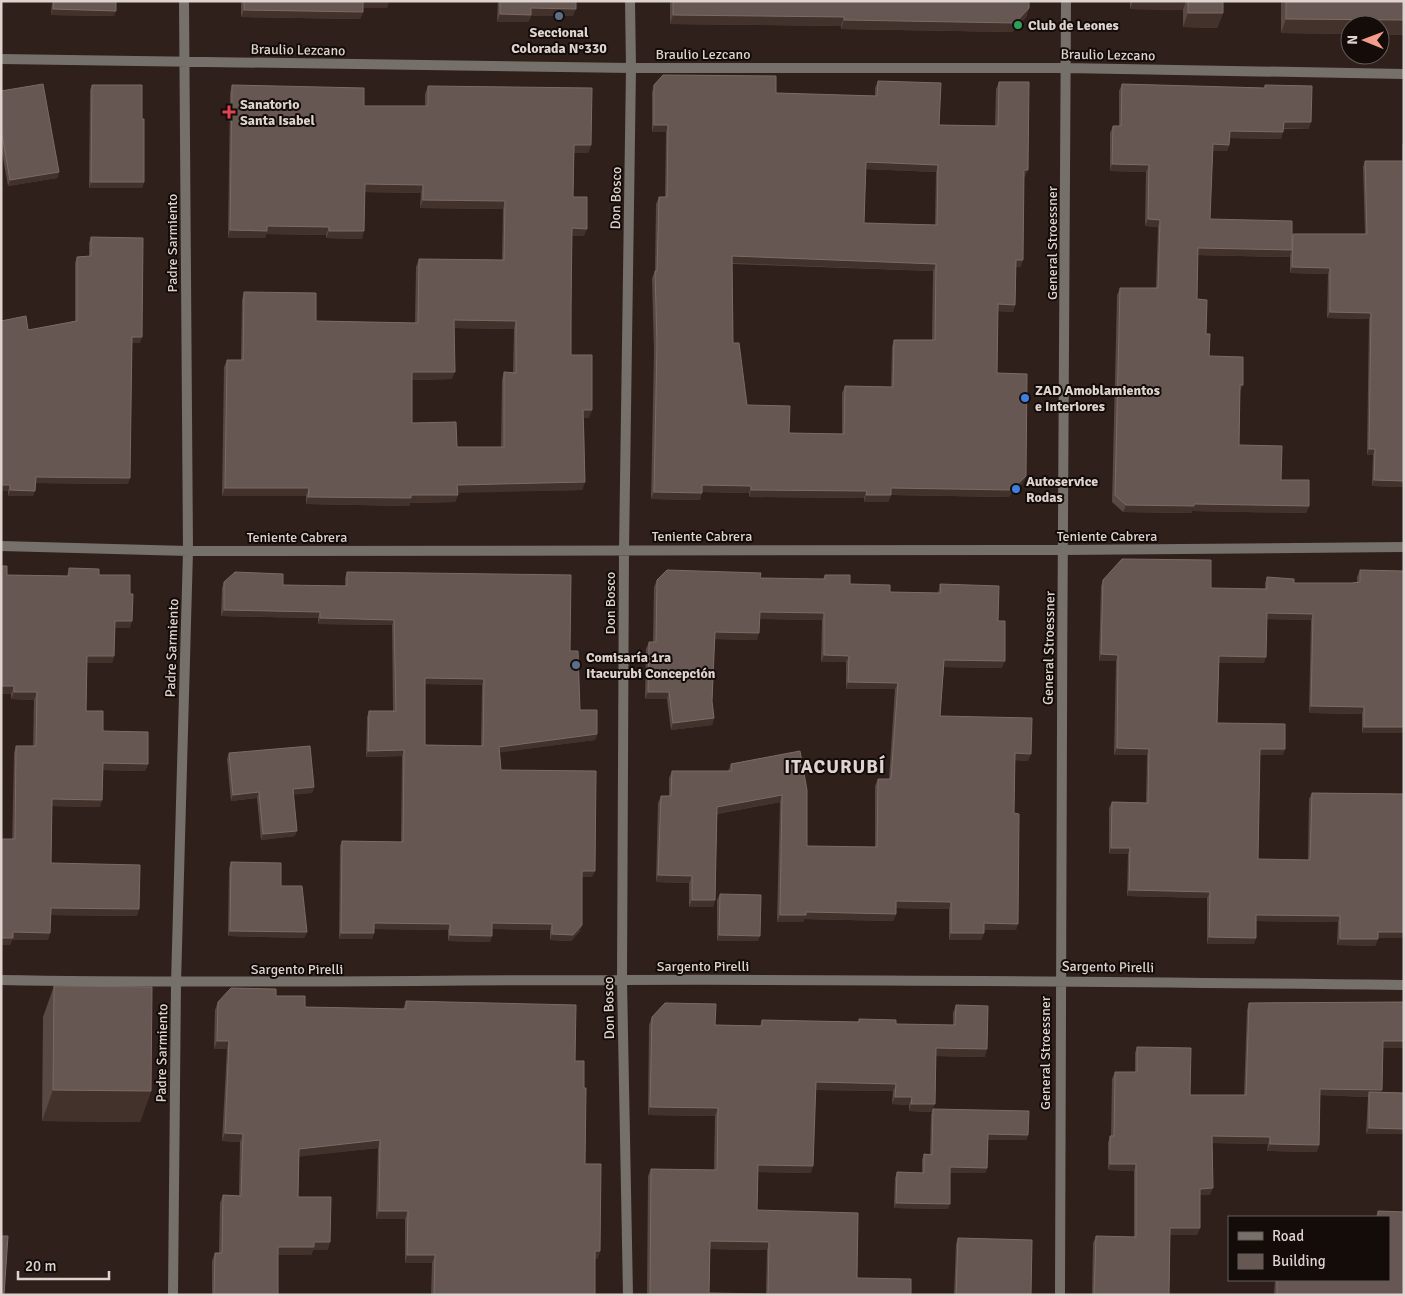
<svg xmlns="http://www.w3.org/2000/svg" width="1405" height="1296" font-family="Signika,sans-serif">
<rect width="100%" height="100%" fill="#30201b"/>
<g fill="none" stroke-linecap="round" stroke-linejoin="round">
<!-- street -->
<path stroke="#757069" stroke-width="10" d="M1 59 631 68H1066L1404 74
M1 546 188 551 1064 550 1404 547
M1 980C208 984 415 980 621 980 882 979 1143 982 1404 985
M173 1295 176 983 188 551 184 1
M628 1295 622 980 624 550 631 68 630 1
M1060 1295C1058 864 1066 432 1066 1"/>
</g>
<!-- wall -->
<path fill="#594843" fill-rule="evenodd" d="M52 1H116L114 16 51 15Z
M241 1H389L387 8H363V12L360 19 241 17Z
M498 1H576L573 16H531L528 22H497Z
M670 1H1029V8L1026 17 1012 32 841 29V26L670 24Z
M1130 1H1223V13L1217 28 1183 27V10L1130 9Z
M1281 1H1404V35L1380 34 1350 25V34L1281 33Z
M878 81 939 125 995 126 996 89 999 82 1025 177H1024L1021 267H1016L1015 305 1013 312 998 311 997 373 1023 483 1008 497 891 495 888 502H864V498L749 497V493L702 492 700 500 651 499 654 351 652 278 655 271 656 204 659 197H665L666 132H652V92L654 85 776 93 875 96V88ZM866 169 936 172 935 225 864 223ZM732 264 933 271 932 340H894L892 347 891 387 845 386 842 393V434L789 433 747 405 733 343Z
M1122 84 1264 88 1265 85 1309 129H1283L1281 139 1229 138V145L1227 151H1212L1210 219 1292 236 1365 234 1363 167 1365 161H1402V146L1404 140V487L1372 486 1373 455H1367L1369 319 1327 318 1328 274 1290 273V254L1289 257 1197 255V299L1206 334 1209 356 1243 385 1240 391 1239 445 1281 480 1309 506 1306 513 1192 511 1191 513 1123 512 1112 502 1117 295 1120 288H1156L1158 227 1145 226 1146 172 1110 171V133L1113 126H1119V91Z
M92 85 142 119 144 182 142 188H89L90 90Z
M232 85 364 106H425V94L428 86 591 145 588 153H574L573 197 584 236H572L571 355 589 418H584L585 482 582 490 458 492V495L455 502 410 503 409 506 306 504V496H222L224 367 227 360H241L242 300 244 292 316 321 415 323 416 267 419 259 502 260 503 209 420 208 421 193 365 192 362 239 326 238V235L266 234 265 238H228L230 93ZM454 328 514 329 513 373 504 372 502 380 501 447H457L412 423V380L452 379Z
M1 91 59 172 57 178 8 186 1 147Z
M91 237 140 343H132L128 484 35 483 33 496H8V491H1V321L28 330 75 321V263L77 257 89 256V243Z
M69 568 99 575 130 628H115L114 656 112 663H87L86 711 103 731 148 764 145 771 103 770 100 807 52 806 51 863 137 916 51 915 48 940H12L10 945 14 753 16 746H33L34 700 11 699V694H1L7 575 67 576Z
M1360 570 1404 733H1362V714L1309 713 1311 620 1266 619 1264 663H1219L1217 723 1283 755H1260L1258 859 1308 860 1309 799 1312 793 1404 794V938H1378L1375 946 1337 945 1338 922 1256 921 1254 944H1207V898L1127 896 1128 854H1109V808L1112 802 1146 803 1147 755H1114L1116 661H1099L1101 586 1103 580 1211 588 1265 589V583L1267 577 1294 583H1352L1357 582V577Z
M347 572 570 651 580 710 597 734 595 740 500 752 501 770 592 877H582L580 931 571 941 550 940V930L492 929 490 942 448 941V930L374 929V933L372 939H339L340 846 342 841 401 842 402 756 366 757 367 717 369 711H393L392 625 318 624V618L221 616 222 588 224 582 283 585 345 586V578ZM425 684 482 685 481 746 425 745Z
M825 575 850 584 890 592 938 593 940 584 998 621 1002 668 944 667 940 716 1028 761 1015 760 1014 813 1016 930H984V933L981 940H949V909L896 908V914L893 921 804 919 803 922H777L780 802 717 814 715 900 713 907H689V883L656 882 658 803 661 796H669V778L672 771H728L731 764 800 751 807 846 875 847V786L878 779H889L895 689H846V662H821L822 620 760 619 757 640 714 639 712 701 714 718 712 725 671 730 667 699H645L646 649 649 642H653L654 587 657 580 760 578 823 579Z
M229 753 314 787 312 793 293 794 295 836 261 840 257 798 231 801 227 759Z
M231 862 281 886 307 932 304 938 228 936 229 868Z
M720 894 758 941H717V900Z
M54 986 151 1091 140 1122 42 1121 43 1017Z
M276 996 305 1007 403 1009 406 1001 575 1061 584 1088 585 1164 600 1251 597 1259H595V1295H431L432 1263H405V1219H376L378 1148 299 1156 298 1197 328 1250H313L311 1255H278V1295H212V1261L215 1253H219L220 1203 223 1195 239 1196 240 1142 222 1141 227 1049H214L215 1010 218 1002Z
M1404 1002V1048H1383L1381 1092 1404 1093 1366 1134 1368 1097 1320 1095 1317 1152 1267 1151 1268 1144 1212 1143 1210 1195H1200L1197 1235H1170L1169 1295H1092L1093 1243 1096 1236 1134 1237V1171L1108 1170V1143L1110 1136H1111L1112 1079 1115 1072H1135V1053L1137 1047 1190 1095H1244L1247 1010 1249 1003Z
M956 1005 985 1057 936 1056 933 1109 1028 1135 1026 1140H988L987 1168 985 1173H950L948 1209 894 1208 895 1178 897 1172 922 1173V1160L924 1154H930L931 1115 932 1112 909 1111V1105L892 1104 893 1091 816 1090 811 1173 758 1172 757 1210 857 1278 911 1295H647L648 1176 651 1169 714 1170 715 1116 648 1115 649 1025 652 1017 715 1025 760 1026 762 1020 858 1022 859 1019 896 1024 953 1025V1013ZM710 1249 767 1250 766 1294 709 1293Z
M1378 1211 1404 1212V1295H1274L1275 1280H1389V1217H1376Z
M958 1238 1031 1295H954L956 1244Z"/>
<!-- shaded-wall -->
<path fill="#43322c" d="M363 1H389L387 8H360Z
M1133 1H1186L1183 10 1130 9Z
M531 8 576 9 573 16H531L528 22H497L500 14Z
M1029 8 1026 17 1012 32 841 29 844 20Z
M53 9 116 11 114 16 51 15Z
M244 10 363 12 360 19 241 17Z
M1188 13H1223L1217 28 1183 27Z
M673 15 844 17 841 26 670 24Z
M1286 19 1404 20V35L1380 34V25H1350V34L1281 33Z
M1284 122H1311L1309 129 1281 128Z
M654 125H668L666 132H652Z
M1230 131 1283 132 1281 139 1227 138Z
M1213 144 1229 145 1227 151H1210Z
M574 145H591L588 153H572Z
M866 162 938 165 936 172 864 169Z
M1112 164 1149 165 1146 172 1110 171Z
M1024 170H1028L1025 177H1022Z
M59 172 57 178 8 186 10 180Z
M91 182H144L142 188H89Z
M365 184 423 185 421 193 362 192Z
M423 200 505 201 503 209 420 208Z
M1148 219 1160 220 1158 227 1145 226Z
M267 226 329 227 326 235 266 234 265 238H228L230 230Z
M572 228 587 229 584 236H569Z
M329 231H364L362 239 326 238Z
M1198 248 1292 250 1289 257 1195 255Z
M732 256 936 264 933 271 730 263Z
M1016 260H1023L1021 267H1014Z
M1292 267 1330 268 1328 274 1290 273Z
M998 304 1015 305 1013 312 996 311Z
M1330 312 1371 313 1369 319 1327 318Z
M454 320 516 321 514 329 452 328Z
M132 337H142L140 343H130Z
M412 372H455L452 379 409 380Z
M1240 385H1243L1240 391H1237Z
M583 410H592L589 418H581Z
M1369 449H1375L1373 455H1367Z
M1026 476 1023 483 1008 497 891 495 888 502H864L866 495 891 488Z
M36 477 130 478 128 484 33 483Z
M1374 480 1404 481V487L1372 486Z
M585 482 582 490 455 493 457 485Z
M1 485H10L8 491H1Z
M702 485 751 486 749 493 700 492Z
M225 488H309L306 496H222Z
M10 490 35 491 33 496H8Z
M751 490 867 491 864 498 749 497Z
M654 492 702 493 700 500 651 499Z
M411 495H458L455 502 410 503 409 506 306 504 308 497Z
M1194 504 1309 506 1306 513 1192 511 1191 513 1123 512 1126 505Z
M224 610 320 612 318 618 221 616Z
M760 612 824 613 822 620 757 619Z
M1267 613 1313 614 1311 620 1264 619Z
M320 618 394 620 392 625 318 624Z
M115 621H132L130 628H112Z
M715 632 759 633 757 640 712 639Z
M1101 654 1118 655 1116 661H1099Z
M824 655 849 656 846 662H821Z
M87 656H114L112 663H85Z
M1219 656 1266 657 1264 663H1216Z
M944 660 1005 661 1002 668 942 667Z
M425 678 484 679 482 685 423 684Z
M848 682 898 683 895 689H846Z
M1 686H14L11 694H1Z
M14 692H37L34 700 11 699Z
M648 692H669L667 699H645Z
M1311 706 1364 707 1362 714 1309 713Z
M714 718 712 725 671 730 673 723Z
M1364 727H1404V733H1362Z
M597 734 595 740 497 753 499 747Z
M1117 748 1149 749 1147 755H1114Z
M1260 749H1285L1283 755H1257Z
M404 750 402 756 366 757 368 751Z
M1015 753 1031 754 1028 761 1013 760Z
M103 763 148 764 145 771 100 770Z
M314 787 312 793 291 795 293 789Z
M259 792 257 798 231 801 233 795Z
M782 795 780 802 715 814 717 807Z
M52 799 102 800 100 807 49 806Z
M297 831 295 836 261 840 263 834Z
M1111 848H1130L1128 854H1109Z
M582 871H595L592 877H580Z
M658 875 692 876 689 883 656 882Z
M1129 890 1210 892 1207 898 1127 896Z
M692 900H715L713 907H689Z
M896 901 951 902 949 909 893 908Z
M51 908 139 909 137 916 48 915Z
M806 912 896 914 893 921 804 919 803 922H777L780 915Z
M1256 915 1340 916 1338 922 1254 921Z
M374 923 450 924 448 930 372 929Z
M492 923 552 924 550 930 490 929Z
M984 923 1018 924 1016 930H981Z
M582 925 580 931 571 941 550 940 552 934Z
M230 931 307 932 304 938 228 936Z
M13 932 50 933 48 940H12L10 945H1V938Z
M1378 932H1404V938H1376Z
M341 933H374L372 939H339Z
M951 933H984L981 940H949Z
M450 935 492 936 490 942 448 941Z
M719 935 760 936 758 941H717Z
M1209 937 1256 938 1254 944H1207Z
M1340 939H1378L1375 946 1337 945Z
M217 1041H229L227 1049H214Z
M1383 1041H1404V1048H1380Z
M936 1048 987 1049 985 1057 933 1056Z
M816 1082 896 1084 893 1091 814 1090Z
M1320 1089 1382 1090 1379 1097 1369 1092 1368 1097 1318 1095Z
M53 1090 151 1091 140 1122 42 1121Z
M895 1097H912L909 1105 892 1104Z
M911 1104H935L932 1112 909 1111Z
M650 1107 718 1108 715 1116 648 1115Z
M1369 1128 1404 1129V1134H1366Z
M225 1133 243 1134 240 1142 222 1141Z
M988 1134 1028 1135 1026 1140H986Z
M1212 1136 1270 1137 1268 1144 1210 1143Z
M380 1140 378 1148 296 1157 299 1149Z
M1270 1144 1319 1145 1317 1152 1267 1151Z
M1110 1164H1136L1134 1171 1108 1170Z
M758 1165 813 1166 811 1173 755 1172Z
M950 1167 987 1168 985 1173H948Z
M1213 1188 1210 1195H1197L1200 1189Z
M896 1203 950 1204 948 1209 894 1208Z
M379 1211H408L405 1219H376Z
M1170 1228H1200L1197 1235H1168Z
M710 1241 769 1242 767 1250 707 1249Z
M314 1242H330L328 1250H313L311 1255H275L278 1247Z
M595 1251H600L597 1259H592Z
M407 1255H435L432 1263H405Z"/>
<!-- building -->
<path fill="#675752" stroke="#7a6b65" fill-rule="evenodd" d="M54 1H116V11L53 9Z
M244 1H363V12L244 10Z
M500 1H576V9L531 8V15L500 14Z
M673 1H1029V8L1015 23 844 20V17L673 15Z
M1188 1H1223V13H1188Z
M1286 1H1404V20L1286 19Z
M663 75 776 76V93L877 96 878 81 941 83 939 125 998 126 999 82H1029L1028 170H1024L1023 260H1016L1015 305 998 304 997 373 1027 374 1026 476 1011 490 891 488V495H866L867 491 751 490V486L702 485V493L654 492 657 344 655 271H657L659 197H667L668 125H654V85ZM866 162 938 165 937 225 864 223ZM732 256 936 264 935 340H894L893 387 845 386 844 434 789 433 790 406 747 405 739 343H733Z
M43 84 59 172 10 180 1 129V91Z
M1122 84 1265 88V85L1312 86 1311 122H1284L1283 132 1230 131 1229 145 1213 144 1210 219 1292 221V250L1198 248 1197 299 1207 300 1206 334H1210L1209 356 1243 357V385H1240L1239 445 1282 446 1281 480H1309V506L1194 504V506L1126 505 1115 495 1120 288H1158L1160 220 1148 219 1149 165 1112 164 1113 126H1121Z
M92 85H142V119H144V182H91Z
M232 85 364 88V106H428V86L592 88 591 145H574L573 197H587V229L572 228 571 306V355H592V410H583L585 482 457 485 458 495H411V498L308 497 309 488H225L227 360H243L244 292 316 293V321L418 323 419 259 504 260 505 201 423 200V185L365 184 364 231H329V227L267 226V231L230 230ZM454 320 516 321V373L504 372V447H457L456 422 412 423V372H455Z
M1365 161H1404V481L1374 480 1375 449H1369L1371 313 1330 312V268L1292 267 1293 234H1367Z
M91 237 143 238 142 337H132L130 478 36 477 35 491 10 490V485H1V321L26 316 28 330 77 321V257L91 256Z
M1122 559 1211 560V588L1267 589V577L1294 579V583H1352L1360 582V570L1404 571V727H1364V707L1311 706 1313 614 1267 613 1266 657 1219 656 1217 723 1285 724V749H1260L1258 859 1310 860 1312 793 1404 794V932H1378V939H1340V916L1256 915V938L1209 937 1210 892 1129 890 1130 848H1111L1112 802 1148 803 1149 749 1117 748 1118 655 1101 654 1103 580Z
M1 566H7V575L69 576V568L99 569V575H130V594H133L132 621H115L114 656H87L86 711H103V731L148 732V764L103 763 102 800 52 799 51 863 140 865 139 909 51 908 50 933 13 932V938H1V839H15L16 746H36L37 692H14V686H1Z
M667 570 761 573 760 578 825 579V575H850V584L890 585V592L941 593 940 584 999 586 998 621H1005V661L944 660 940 716 1032 718 1031 754 1015 753 1014 813 1019 814 1018 924 984 923V933H951V902L896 901V914L806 912V915H780L782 795 717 807 715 900H692V876L658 875 661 796H671L672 771H732L731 764 800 751 807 790V846L877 847 878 779H891L898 683 848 682 849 656 824 655V613L760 612 759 633 715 632 712 701 714 718 673 723 669 692H648L649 642H656L657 580Z
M235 572 283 574V585L347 586V572L571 575 570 651H578L580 710H597V734L499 747 501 770 596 771 595 871H582V925L573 935 552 934V924L492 923V936L450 935V924L374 923V933H341L342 841 403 842 404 750 368 751 369 711H396L394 620 320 618V612L224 610V582ZM425 678 484 679 483 746 425 745Z
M310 746 314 787 293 789 297 831 263 834 259 792 233 795 229 753Z
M231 862 281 863V886H302L307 932 230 931Z
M720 894 761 895 760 936 719 935Z
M54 986 152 987 151 1091 53 1090Z
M231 988 276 989V996H305V1007L406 1009V1001L576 1005 575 1061H584V1088H586L585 1164H601L600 1251H595V1295H434L435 1255H407L408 1211H379L380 1140 299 1149 298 1197H331L330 1242H314V1247H278V1295H214L215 1253H222L223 1195 241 1196 243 1134 225 1133 229 1041H217L218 1002Z
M1404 1002V1041H1383L1382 1090 1320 1089 1319 1145 1270 1144V1137L1212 1136 1213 1188 1200 1189V1228H1170L1169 1295H1094L1096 1236 1136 1237V1164H1110V1136H1114L1115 1072H1137V1047L1191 1048 1190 1095H1246L1249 1003Z
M665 1003 716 1004 715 1025 762 1026V1020L859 1022V1019L896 1020V1024L955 1025 956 1005 988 1006 987 1049 936 1048 935 1104H911L912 1097H895L896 1084 816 1082 813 1166 758 1165 757 1210 858 1213 857 1278 911 1279V1295H650L651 1169 717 1170 718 1108 650 1107 652 1017ZM710 1241 769 1242 768 1294 709 1293Z
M1369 1092 1404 1093V1129L1369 1128Z
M933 1109 1029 1111 1028 1135 988 1134 987 1168 950 1167V1204L896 1203 897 1172 924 1173V1154L932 1155Z
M1378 1211 1404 1212V1295H1277V1280H1389V1217H1378Z
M1 1236H8L4 1295H1Z
M958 1238 1032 1240 1031 1295H956Z"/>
<!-- markers -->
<g fill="#5c6f8a" stroke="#130c09" stroke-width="2">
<circle cx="559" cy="16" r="5"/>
<circle cx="576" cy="665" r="5"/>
</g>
<circle fill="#2e9e5b" stroke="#130c09" stroke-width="2" cx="1018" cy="25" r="5"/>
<path fill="#e0444e" stroke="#130c09" stroke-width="2" d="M226.5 104.5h5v5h5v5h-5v5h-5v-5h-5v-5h5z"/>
<g fill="#3f7fe0" stroke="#130c09" stroke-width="2">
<circle cx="1025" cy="398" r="5"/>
<circle cx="1016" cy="489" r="5"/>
</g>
<g text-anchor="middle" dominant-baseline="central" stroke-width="4" stroke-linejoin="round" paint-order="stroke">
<!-- poi labels -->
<g font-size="14" font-weight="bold" fill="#ded3cf" stroke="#130c09" text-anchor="start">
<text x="1028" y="25">Club de Leones</text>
<text x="559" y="32" text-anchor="middle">Seccional<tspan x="559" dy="16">Colorada N°330</tspan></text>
<text x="240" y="104">Sanatorio<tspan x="240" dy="16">Santa Isabel</tspan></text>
<text x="1035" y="390">ZAD Amoblamientos<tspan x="1035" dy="16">e Interiores</tspan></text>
<text x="1026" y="481">Autoservice<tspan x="1026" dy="16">Rodas</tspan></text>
<text x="586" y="657">Comisaría 1ra<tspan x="586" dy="16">Itacurubi Concepción</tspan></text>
</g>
<!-- street labels -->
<g font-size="14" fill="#ded3cf" stroke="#130c09">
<text transform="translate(298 50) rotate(1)">Braulio Lezcano</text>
<text x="703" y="54">Braulio Lezcano</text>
<text transform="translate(1108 55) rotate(1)">Braulio Lezcano</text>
<text transform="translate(616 198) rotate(-89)">Don Bosco</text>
<text transform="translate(172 243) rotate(-90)">Padre Sarmiento</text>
<text transform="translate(1052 243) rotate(-90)">General Stroessner</text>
<text x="702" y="536">Teniente Cabrera</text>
<text x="1107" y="536">Teniente Cabrera</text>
<text x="297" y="537">Teniente Cabrera</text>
<text transform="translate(610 603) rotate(-90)">Don Bosco</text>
<text transform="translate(172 648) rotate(-88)">Padre Sarmiento</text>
<text transform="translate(1049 648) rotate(-89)">General Stroessner</text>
<text x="703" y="966">Sargento Pirelli</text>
<text transform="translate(1108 967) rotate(1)">Sargento Pirelli</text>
<text x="297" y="969">Sargento Pirelli</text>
<text transform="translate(609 1008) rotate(-91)">Don Bosco</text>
<text transform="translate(162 1053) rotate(-89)">Padre Sarmiento</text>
<text transform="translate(1045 1053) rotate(-90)">General Stroessner</text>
</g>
<!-- district labels -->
<g font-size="19" font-weight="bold" letter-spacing="1" fill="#ded3cf" stroke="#130c09">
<text x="835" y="767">ITACURUBÍ</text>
</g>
</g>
<!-- border -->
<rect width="1405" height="1296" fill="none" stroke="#ded3cf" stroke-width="5"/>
<!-- legend -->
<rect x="1228" y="1216" width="162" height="65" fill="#130c09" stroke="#645c58"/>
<rect x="1238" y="1232" width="25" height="8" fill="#757069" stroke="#645c58"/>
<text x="1272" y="1241" font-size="15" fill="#ded3cf">Road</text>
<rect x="1238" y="1254" width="25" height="15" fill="#675752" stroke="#645c58"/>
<text x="1272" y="1266" font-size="15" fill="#ded3cf">Building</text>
<!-- north arrow -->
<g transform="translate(1365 40) rotate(271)"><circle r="24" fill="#130c09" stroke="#645c58"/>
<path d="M0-4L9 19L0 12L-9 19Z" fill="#f49d8c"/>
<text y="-8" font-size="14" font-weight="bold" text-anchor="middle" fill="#ded3cf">N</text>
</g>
<!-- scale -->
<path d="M18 1271v8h91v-8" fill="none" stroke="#ded3cf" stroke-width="2.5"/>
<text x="25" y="1271" font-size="15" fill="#ded3cf" stroke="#130c09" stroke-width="4" paint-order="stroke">20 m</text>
</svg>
